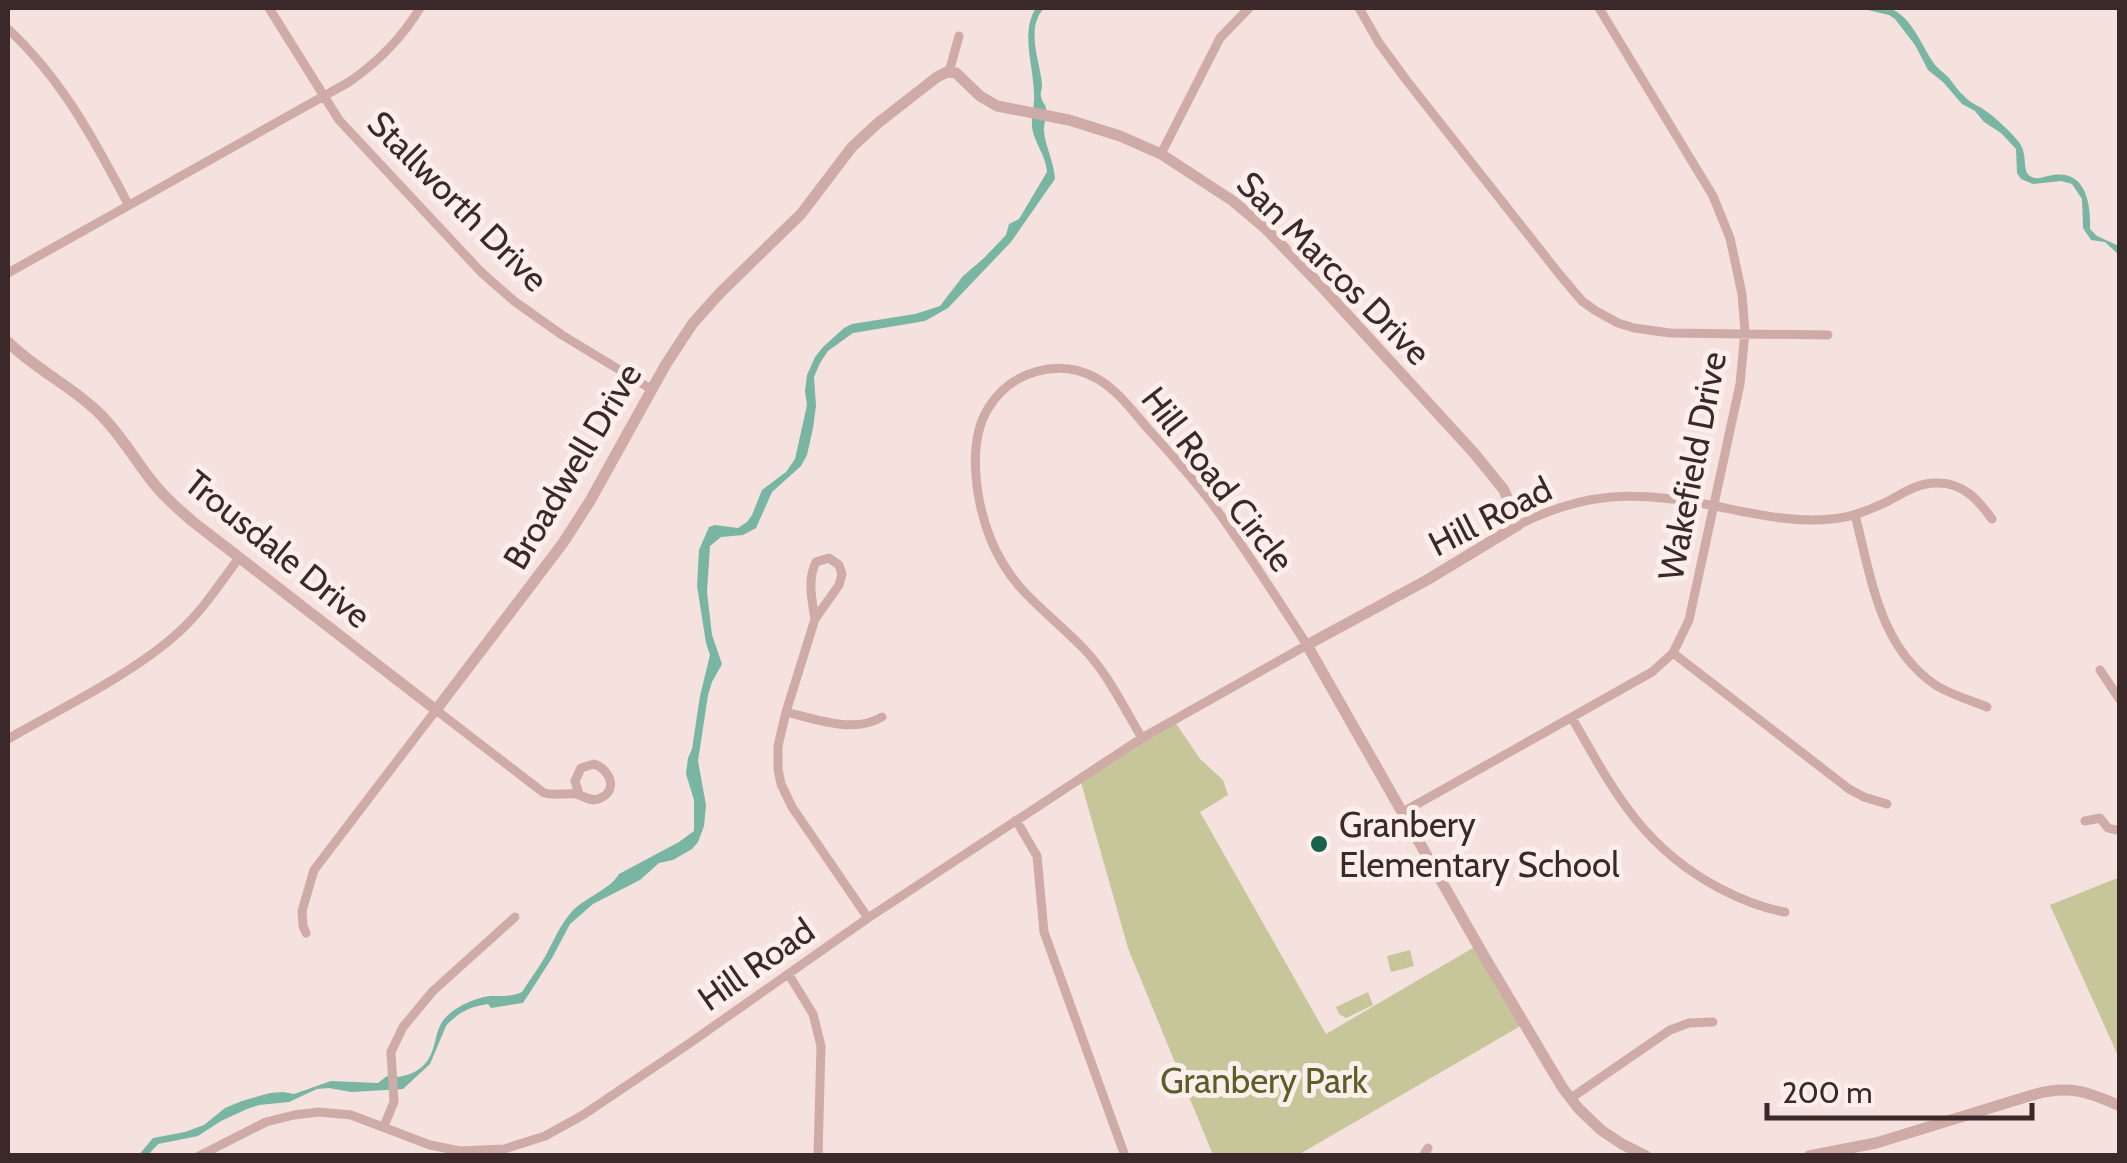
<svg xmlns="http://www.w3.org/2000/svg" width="2127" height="1163" font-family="Cabin,sans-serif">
<rect width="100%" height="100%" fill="#f5e1dd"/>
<!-- green -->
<path fill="#c7c69b" d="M1173 719 1200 759 1223 780 1228 795 1200 812 1326 1034 1478 945 1524 1024 1298 1155H1213L1128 948 1080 779Z
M2115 879H2119V1058L2050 905Z
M1410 950 1414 966 1391 972 1387 956Z
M1368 992 1373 1005 1346 1018 1339 1014 1336 1007Z"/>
<!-- water -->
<path fill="#78b6a3" d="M1036 8H1044C1025 29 1040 60 1042 84 1042 94 1039 91 1042 100 1043 103 1046 105 1046 108 1048 115 1043 124 1044 132 1046 148 1054 162 1055 179L1011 242 948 308 925 321 853 333 828 351 820 363 814 377 816 406 813 428 807 455 801 466 772 492 756 528 743 535 721 537 710 546 707 592 712 635 722 664 712 682 708 695 698 761 706 805 704 826 698 842 692 849 673 860 659 863 640 880 593 904 577 918 570 924 552 958 523 1003 491 1008 488 1004C470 1007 458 1012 446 1026L430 1064 403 1089 351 1092 329 1088 317 1089 289 1102 259 1105 247 1109 221 1121 198 1136 158 1144 148 1155 138 1156 153 1138 185 1132 204 1125 225 1108 242 1101 270 1093 283 1092 294 1094 331 1081 378 1083 387 1076C397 1078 400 1077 410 1074 442 1061 429 1033 447 1016 457 1006 477 997 491 996 502 996 511 997 522 992 531 978 541 965 548 951 555 938 560 926 569 915 582 898 609 891 619 874L679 842 694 831V800L686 774 688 758 692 749 700 696 710 655 706 643 697 586 699 550 709 527 715 525 738 528 747 522 752 515 762 490 786 472 795 459 807 405 805 391 807 375 815 357 823 347 844 328 852 324 915 314 940 306 963 276 983 259 1006 235 1009 224 1019 219 1047 172C1046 155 1034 143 1032 127 1031 116 1035 105 1034 95 1034 67 1020 32 1036 8Z
M1859 8C1871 7 1887 5 1897 12 1914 23 1922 46 1933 62 1937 69 1944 72 1949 78 1954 84 1958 91 1964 96 1969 102 1977 105 1983 109 1995 117 2009 130 2018 141 2029 154 2021 170 2030 176 2037 181 2045 176 2053 175 2086 170 2091 204 2090 229L2097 236 2119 246V255L2105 242 2091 240 2083 228 2082 199 2072 184 2061 181 2033 184 2021 179 2017 173 2016 149 2001 133 1984 122 1975 111 1962 104 1943 82 1928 70 1915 45 1895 19 1889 15Z"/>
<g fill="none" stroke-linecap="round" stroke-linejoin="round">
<!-- minor -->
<path stroke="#cfaba7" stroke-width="9" d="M269 8 339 120 481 272 514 301 562 335 651 389
M1359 8 1379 43 1407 81 1560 275 1582 301 1596 311 1618 323 1634 328 1670 333 1828 335
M8 29C61 78 95 141 128 204
M949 72 959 36
M1161 154 1220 38 1249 8
M8 273 349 82C378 62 402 38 420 8
M1855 515C1871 576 1879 648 1937 686 1952 695 1970 700 1987 707
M1518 525C1586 491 1636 491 1710 505 1751 513 1789 523 1831 519 1849 518 1865 512 1882 504 1900 496 1916 482 1938 483 1964 483 1978 500 1992 519
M815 619C812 600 807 580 816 562L829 558 839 565 842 574 839 585 815 619 786 712 778 746V769L781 784 792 807 868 918
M1673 653 1849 789 1864 797 1887 804
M2100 670 2120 700
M786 712C815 719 854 734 882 717
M1572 718C1613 790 1642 847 1719 888 1740 899 1761 908 1785 912
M8 739C61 708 135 673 180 631 203 610 220 583 239 558
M1403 812 1652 672 1673 653 1689 620 1740 384 1745 332 1742 294 1730 238 1713 196 1599 8
M1016 820 1037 856 1044 932 1125 1156
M2085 821 2100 818 2108 828 2120 831
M306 933 303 926 302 911 314 870 436 710 544 793C556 796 564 793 576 794 583 795 589 802 598 799 619 792 611 770 594 764L581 768 575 781 579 794
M789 975 813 1014 821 1046 818 1156
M1571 1098 1670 1030 1689 1023 1713 1022
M384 1126 394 1102 391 1052 403 1027 433 991 515 917
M199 1156 266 1122 294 1115 319 1112 351 1115 430 1145 460 1151 504 1149 545 1136 583 1115 687 1045 868 918 1142 738 1307 645C1277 598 1247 551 1214 506 1194 480 1172 455 1150 431 1133 412 1118 390 1096 378 1058 357 1011 372 989 407 966 442 976 503 991 540 1013 593 1047 610 1084 649 1108 674 1124 708 1142 738
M1423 1156 1428 1148"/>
<!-- tertiary -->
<path stroke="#cfaba7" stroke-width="11" d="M8 342C36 370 72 386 100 414 119 433 132 455 148 476 160 493 176 507 192 521L436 710 563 543 590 501 666 364 693 323 720 293 801 214 852 147 878 123 937 77 947 72 956 73 980 96 997 106 1069 120 1120 136 1161 154 1233 201 1265 228 1322 287 1474 453 1504 490 1518 525 1427 580 1307 645 1484 956 1562 1087 1578 1108 1601 1130 1622 1144 1646 1156
M1809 1156 1876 1143 2036 1094C2070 1085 2089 1092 2120 1106"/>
</g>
<!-- markers -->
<circle fill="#18624d" stroke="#fceeea" stroke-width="4" cx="1319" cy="844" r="10"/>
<g text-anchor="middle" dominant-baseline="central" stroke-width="10" stroke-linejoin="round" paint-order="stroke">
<!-- street labels -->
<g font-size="35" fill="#3b2829" stroke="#fceeea">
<text transform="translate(458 201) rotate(45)">Stallworth Drive</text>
<text transform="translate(1334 268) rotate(45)">San Marcos Drive</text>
<text transform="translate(572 466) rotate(-59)">Broadwell Drive</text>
<text transform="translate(1692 466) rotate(-79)">Wakefield Drive</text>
<text transform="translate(1218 479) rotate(52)">Hill Road Circle</text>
<text transform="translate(1490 516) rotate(-27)">Hill Road</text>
<text transform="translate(278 549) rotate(39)">Trousdale Drive</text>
<text transform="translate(756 964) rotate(-35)">Hill Road</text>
</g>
<!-- poi labels -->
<g font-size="35" fill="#3b2829" stroke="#fceeea" text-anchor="start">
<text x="1339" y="824">Granbery<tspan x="1339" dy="40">Elementary School</tspan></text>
</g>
<!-- park labels -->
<g font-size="35" fill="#5c5d29" stroke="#fceeea">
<text x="1264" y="1080">Granbery Park</text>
</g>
</g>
<!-- border -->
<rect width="2127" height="1163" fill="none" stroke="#3b2829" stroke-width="20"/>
<!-- scale -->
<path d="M1767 1103v15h265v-15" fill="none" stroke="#3b2829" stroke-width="5"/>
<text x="1782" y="1103" font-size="30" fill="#3b2829" stroke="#fceeea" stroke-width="8" paint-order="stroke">200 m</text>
</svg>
